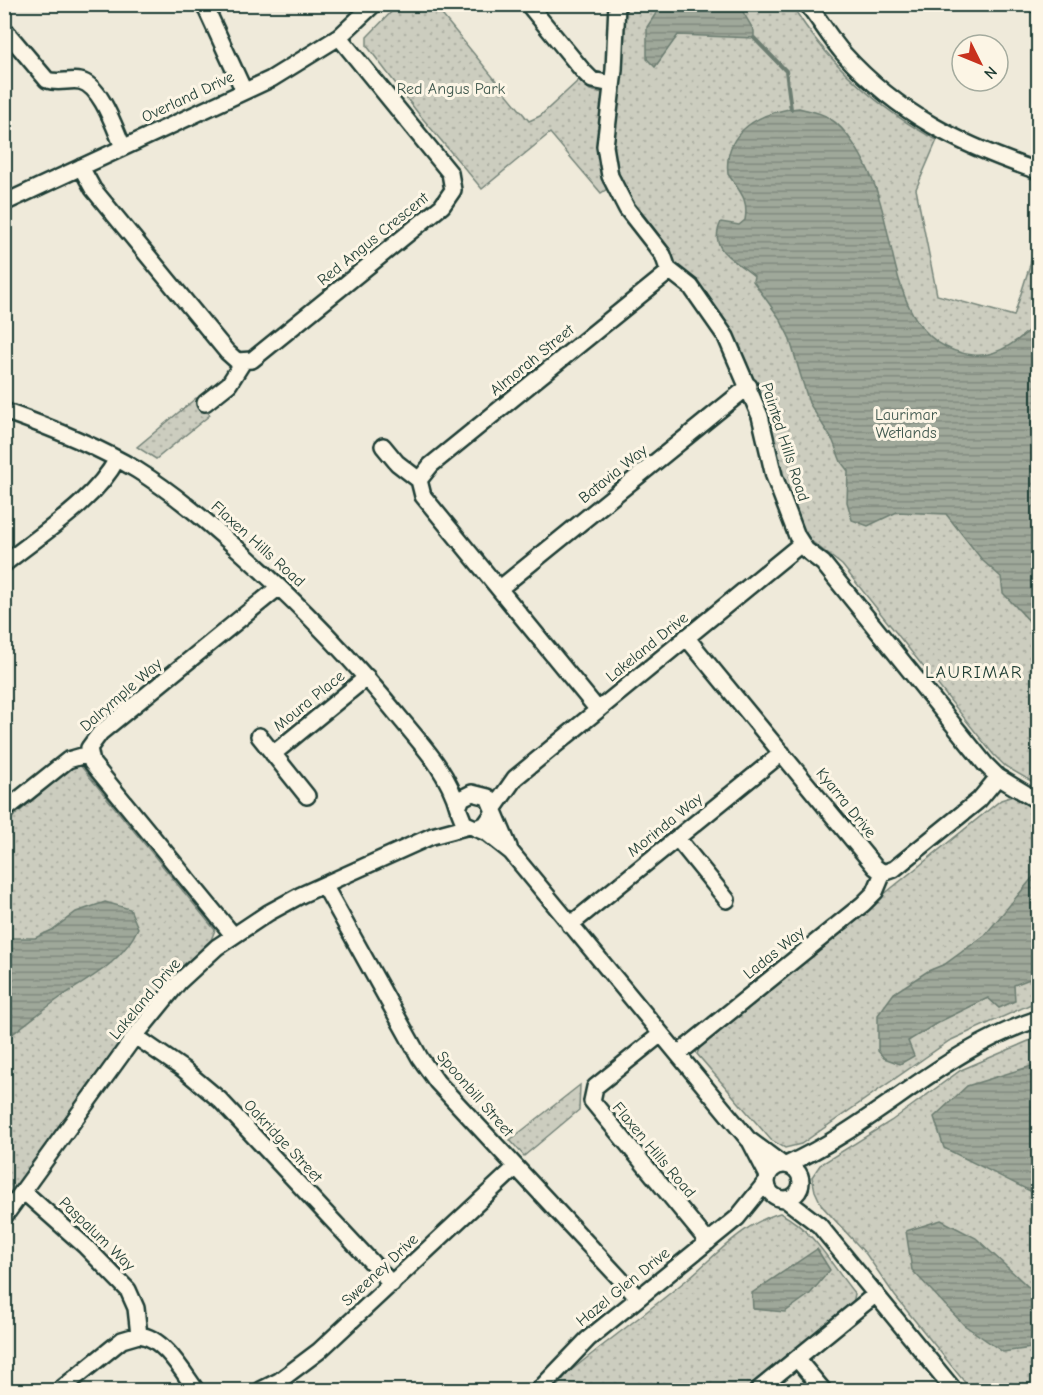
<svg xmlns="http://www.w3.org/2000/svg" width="1043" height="1395" font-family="'Comic Neue',sans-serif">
<defs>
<pattern id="park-dots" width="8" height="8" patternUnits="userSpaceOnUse" patternTransform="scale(1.5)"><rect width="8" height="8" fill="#cccdbf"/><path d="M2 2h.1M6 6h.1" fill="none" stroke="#afb1a5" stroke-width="1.8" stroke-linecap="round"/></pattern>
<pattern id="water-rules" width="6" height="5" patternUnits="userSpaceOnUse" patternTransform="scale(1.5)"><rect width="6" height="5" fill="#9fa89a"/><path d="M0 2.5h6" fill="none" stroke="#818a7e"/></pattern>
</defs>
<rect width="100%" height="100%" fill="#efeada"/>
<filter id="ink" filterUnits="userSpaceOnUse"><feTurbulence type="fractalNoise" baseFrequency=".0167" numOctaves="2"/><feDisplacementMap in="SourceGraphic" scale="12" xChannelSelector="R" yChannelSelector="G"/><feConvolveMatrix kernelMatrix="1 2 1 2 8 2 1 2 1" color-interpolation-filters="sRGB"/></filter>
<g filter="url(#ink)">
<!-- park -->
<path fill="url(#park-dots)" stroke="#76857a" stroke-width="1.5" d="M398 5H434L529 121 540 116 579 80 590 90 603 93C599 126 594 157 607 189L601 193 550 133 482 189 418 113 367 46V37Z
M623 5H792C824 59 880 111 937 140L916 189 937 295 1014 316 1038 239V785L1005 766 993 754 842 565 806 537 787 489 766 410 732 331 697 282 676 266 666 244 623 188 613 166 611 142Z
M196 398 210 415 156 459 137 447Z
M80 765 215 930 211 940 183 966 133 1026 5 1205V824L70 768Z
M1013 796 1038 807V1001L949 1041 801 1144 785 1148 771 1140 697 1054 703 1040 1001 800Z
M1038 1037V1390H971L895 1296 866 1254 822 1206 815 1191 812 1177 820 1165 891 1121 961 1070Z
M580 1085 579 1110 524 1156 510 1140Z
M780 1213C815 1231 831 1265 855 1294L853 1303 745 1390H554L568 1373C606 1342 646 1313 684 1282 714 1258 741 1224 780 1213Z"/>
<!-- water -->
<path fill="url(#water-rules)" stroke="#6c7d71" stroke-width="1.5" d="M662 4 739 5 754 31V38L678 35 655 67 647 59V27Z
M799 108C809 111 820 112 829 118 848 129 865 161 873 181 898 238 889 345 973 355 997 358 1024 338 1038 320V638L1031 623 1003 593 1001 577 983 561 946 514 897 512 868 526 852 520 847 502 848 471 841 462 833 441 809 403 789 337 780 319 753 281 754 276C736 260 707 251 721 222L739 225 745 220C749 198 739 191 728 174 723 131 761 111 799 108Z
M1038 871V976L1014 985 1015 1001 999 1008 988 998 939 1022 908 1041 914 1056 900 1064 884 1058 878 1051V1015L894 993 928 971 945 964 985 935Z
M105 902 130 909 138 928C123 961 93 976 64 995 44 1009 24 1025 5 1040V938H35L52 930 76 912Z
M1038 1064V1195L944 1148 934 1117 967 1086Z
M941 1220 976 1238 1038 1296V1347L1003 1352 964 1325 912 1270 906 1231Z
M817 1249 830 1270 810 1294 785 1312 753 1309 752 1293Z"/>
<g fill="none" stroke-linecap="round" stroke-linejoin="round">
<!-- stream -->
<path stroke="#6c7d71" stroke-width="4" d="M754 38 786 71 791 109"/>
<defs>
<path id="minor" d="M204 4 244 91
M528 4 583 71 592 80 612 84
M617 4 614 70 605 146 610 176 627 209 663 255 668 269 691 287 726 337 760 416 774 476 797 536 806 550 823 563 985 764 998 777 1038 801
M807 4C820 20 830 38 843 53 899 115 961 145 1038 171
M1036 4 1038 5
M4 29 47 80C59 84 69 79 80 81 101 85 115 129 123 147
M81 167 93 189 227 352 237 361 252 360 442 206 453 190 450 173 339 37
M4 203 271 79 339 37 374 4
M205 403 229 384 243 362
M4 411C50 427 95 445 137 470 174 493 207 522 240 551 298 603 351 657 400 718 423 746 448 772 458 808
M383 446 397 463 419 480
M4 564C41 534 95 501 117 459
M499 589 749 386
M686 637 875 867 883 873 894 869 979 800 998 777
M598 710 423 496 419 480 431 465 670 271
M259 736 307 796
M273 754 367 677
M494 808 515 778 801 544
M4 811 68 760 89 754
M494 812 485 825 475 828 464 823 458 808 462 798 472 793 488 797 509 847
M475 828 487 833 511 852 748 1139 783 1165
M677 838 727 900
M324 885 420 1058 437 1082 638 1298
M570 925 782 753
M233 935 92 763 89 748 100 733 279 587
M661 1034 595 1087 592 1101 708 1242
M135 1036 183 1069 220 1100 392 1284
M678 1054 863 904 875 892 883 873
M750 1141 768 1176
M767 1182a17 17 0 1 1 34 0a17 17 0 1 1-34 0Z
M786 1165C878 1124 940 1051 1038 1019
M23 1191 85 1246 128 1290 136 1308 139 1335C163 1337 183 1372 196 1390
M785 1199 819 1225 954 1390
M4 1217 135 1036 179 982 217 947 268 913 301 895 432 836 469 826
M797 1359 823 1390
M60 1390 122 1340 139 1335
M261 1390 279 1381 319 1351 516 1167
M539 1390 588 1339 737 1218 766 1182
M758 1390 876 1294"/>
</defs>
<!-- minor casing -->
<use href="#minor" stroke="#1f3d34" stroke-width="20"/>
<!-- minor -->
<use href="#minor" stroke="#fcf5e5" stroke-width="15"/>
</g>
</g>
<g text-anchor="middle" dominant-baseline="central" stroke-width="6" stroke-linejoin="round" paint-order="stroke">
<!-- park labels -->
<g font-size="16" fill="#425a50" stroke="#fcf5e5">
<text x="451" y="89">Red Angus Park</text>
<text x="906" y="415">Laurimar<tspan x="906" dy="18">Wetlands</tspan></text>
</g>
<!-- street labels -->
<g font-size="16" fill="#1f3d34" stroke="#fcf5e5">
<text transform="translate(188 97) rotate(-25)">Overland Drive</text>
<text transform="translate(373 239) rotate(-39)">Red Angus Crescent</text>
<text transform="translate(532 360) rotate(-39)">Almorah Street</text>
<text transform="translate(785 442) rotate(72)">Painted Hills Road</text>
<text transform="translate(613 474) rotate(-39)">Batavia Way</text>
<text transform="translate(258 544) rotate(42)">Flaxen Hills Road</text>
<text transform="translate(647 647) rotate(-39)">Lakeland Drive</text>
<text transform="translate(121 695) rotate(-41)">Dalrymple Way</text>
<text transform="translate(309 701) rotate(-39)">Moura Place</text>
<text transform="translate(846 803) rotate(51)">Kyarra Drive</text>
<text transform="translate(665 825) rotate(-39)">Morinda Way</text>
<text transform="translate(774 953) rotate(-39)">Ladas Way</text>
<text transform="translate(145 999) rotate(-50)">Lakeland Drive</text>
<text transform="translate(475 1094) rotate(49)">Spoonbill Street</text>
<text transform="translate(283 1141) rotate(47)">Oakridge Street</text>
<text transform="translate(654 1150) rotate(50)">Flaxen Hills Road</text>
<text transform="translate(97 1234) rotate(44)">Paspalum Way</text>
<text transform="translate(380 1270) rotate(-43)">Sweeney Drive</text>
<text transform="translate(623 1287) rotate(-39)">Hazel Glen Drive</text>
</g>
<!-- neighbourhood labels -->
<g font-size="18" letter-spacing="1.5" fill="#1f3d34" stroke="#fcf5e5">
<text x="974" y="672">LAURIMAR</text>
</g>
</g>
<!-- margin -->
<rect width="1043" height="1395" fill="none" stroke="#fcf5e5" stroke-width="24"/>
<rect x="12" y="12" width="1019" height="1371" fill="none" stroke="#1f3d34" stroke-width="2" filter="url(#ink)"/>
<!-- north arrow -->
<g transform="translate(980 63) rotate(133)"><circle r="28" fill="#fcf5e5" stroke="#a4ab9e" stroke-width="1.5"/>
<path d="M0-4.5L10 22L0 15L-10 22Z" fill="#c8321e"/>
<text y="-9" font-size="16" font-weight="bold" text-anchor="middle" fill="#1f3d34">N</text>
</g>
</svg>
